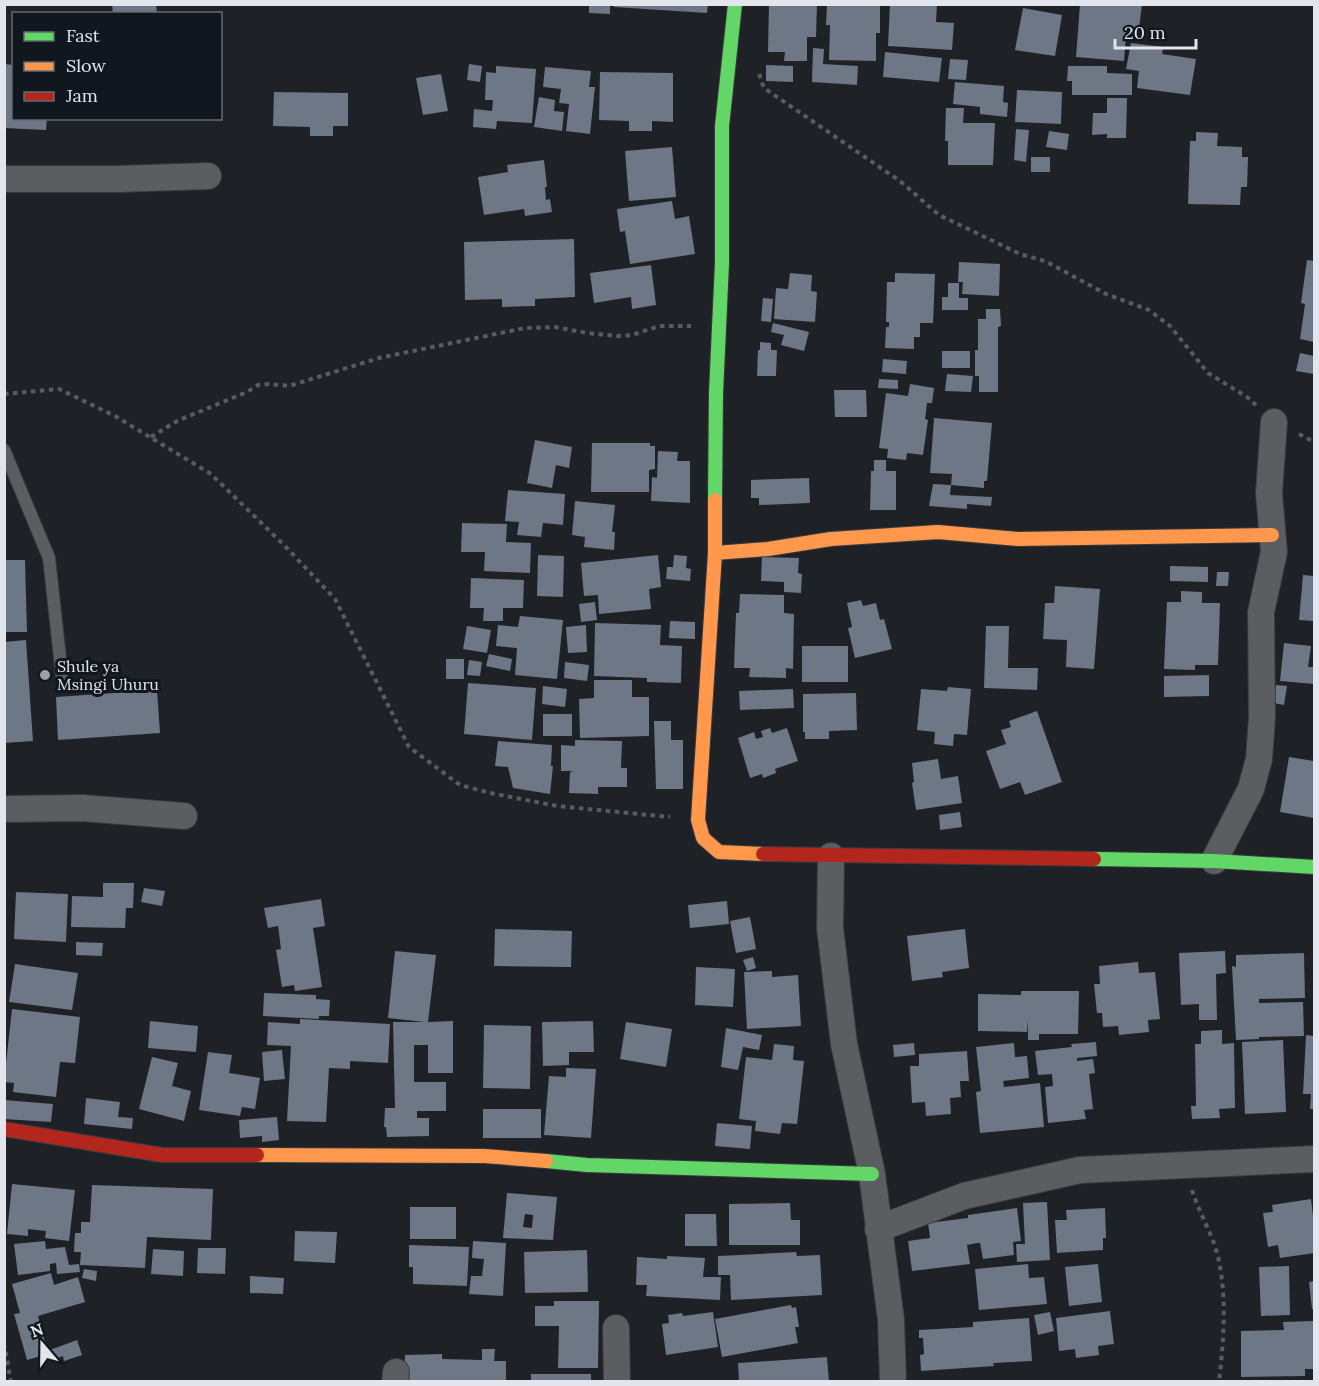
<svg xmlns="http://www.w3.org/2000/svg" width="1319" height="1386" font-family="Lora,serif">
<rect width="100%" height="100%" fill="#1e2126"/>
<!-- building -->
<path fill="#6d7785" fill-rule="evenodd" d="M112 4H156L157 14H113Z
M614 4H708L707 13 614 7Z
M769 4H817L816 37H807V61H784L785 52H768Z
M827 4H880V33H876V61L829 60 830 25H826Z
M890 4H937L936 22 954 23 952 50 888 46Z
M1080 4H1142L1138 37 1126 36 1124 61 1076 57Z
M589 5H610V14L589 13Z
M1023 8 1062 15 1055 56 1015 50Z
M1131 43 1163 47 1162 54 1196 59 1190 95 1137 88 1139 71 1126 69Z
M813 48 824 49 823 64 858 66 857 85 812 82Z
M885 52 942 58 939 82 883 77Z
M950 59 968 60 966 80 948 79Z
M4 64 14 65V118H47L46 130 4 128Z
M469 64 482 66 480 82 467 80Z
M766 65 793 66V82L766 81Z
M496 66 536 69 532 123 497 121 496 129 473 127 474 109 492 111 493 100H485L486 72 496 73Z
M1068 66H1107V73L1132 74V95H1072V81H1067Z
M545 67 591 71 589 87H595L590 134 566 131 569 104 559 103 561 89 543 87Z
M600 72 673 73V122L652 121V131H629V121L599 120Z
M441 74 448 111 423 115 416 78Z
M955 82 1004 86 1003 102 1008 103 1007 117 980 114V107L953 104Z
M1017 90 1062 92 1061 124 1015 122Z
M274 92 348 93V126H333V136H310V127L273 126Z
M539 97 555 100 554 111 564 112 562 131 534 127Z
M1107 98H1127L1126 138H1107V134L1092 135 1093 113H1107Z
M946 108H964L963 123H995L993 165H948V141H945Z
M1016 129 1029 130 1026 162 1014 160Z
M1049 131 1069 134 1067 150 1046 147Z
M1196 132 1218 133 1217 146 1242 147V157H1248L1247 187H1241L1240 205 1188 204 1190 141H1196Z
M672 147 676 197 629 201 625 151Z
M1031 157H1050V172H1031Z
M544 160 547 187H545L546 200 550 199 552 212 525 216 524 209 484 215 478 177 508 172 507 165Z
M672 201 675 219 689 216 695 254 630 264 625 231 620 232 617 209Z
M574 239 575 297 535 299V306L502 307V299L465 300 464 242Z
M1307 260 1314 261V342L1300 339 1305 304 1301 303Z
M959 262 1000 264 999 296 962 294 963 282H958Z
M651 265 656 305 632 309 631 297 594 303 590 273Z
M790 273 812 275 811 291 817 292 815 322 774 319 776 288 788 289Z
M895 273 935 274 933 323H920V337H914V349L885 348 886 327H889V322H886L887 282H895Z
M948 283H959V298H968V310H942V297H948Z
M763 298 773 299 771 322 761 321Z
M986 309H1000L1001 326 998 327V392H979V376H975V350H978V319H986Z
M773 323 809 332 804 351 781 345 784 335 771 332Z
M760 342 771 343V350H777L776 376H757L758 350H760Z
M942 351H970V368H942Z
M1300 353 1314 356V374L1296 371Z
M883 359 907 361 906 374 882 372Z
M947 374 973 376 971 392 945 391Z
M879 379 898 380V389L878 388Z
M910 384 934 388 932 403H927L925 419 928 420 923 455 907 453 906 460 887 458 888 449 879 448 886 393 908 396Z
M834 390H866L867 417H835Z
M934 418 992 423 987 481H984V488L951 485 952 474 930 473Z
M535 440 572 447 569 468 556 465 552 488 527 483Z
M592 443H650V446H655V469L649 470V492H591Z
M658 451 678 452 677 461H690V503L651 501 652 477 657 478Z
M874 460H886V471H896V510H870L871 471H874Z
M809 478 810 503 759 505V498H751V480Z
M933 484 951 485 950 495 992 497 991 506 967 504V509L929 506Z
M508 490 565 494 563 525 543 523 541 537 517 535 519 522 505 521Z
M575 501 615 505 612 532H615L614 550 584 547 585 537 572 535Z
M462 523 507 524 506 542 531 543 530 573 484 571 485 552H461Z
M538 555 564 556 563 597 537 596Z
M658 555 661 587 649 589 651 609 599 614 598 595 584 596 581 563Z
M674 555 687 556 686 568 691 569 690 581 666 579 667 567H673Z
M762 557 799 558 798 573 802 574 801 593 784 592V582L761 581Z
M4 560H25L27 632H4Z
M1170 566 1208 567V582L1170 581Z
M1217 572H1229L1228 586H1216Z
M1303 575 1314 576V621L1299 620Z
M471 578 524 580 523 608H503V621H483L484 608H470Z
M1055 586 1100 589 1094 669 1066 667 1067 640 1043 639 1045 603H1054Z
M1181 591 1202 592V603H1220L1218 665H1195V670L1164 669 1167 602H1181Z
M740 594 784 595V613L794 614 793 669 786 668V678L749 677 750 668H734L736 613H739Z
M861 600 863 606 876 603 880 620 884 619 892 649 855 658 848 628 852 627 847 603Z
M595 602 597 620 581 622 579 604Z
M520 616 563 620 557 679 515 675 517 648 496 646 498 625 518 627Z
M670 621 695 622V639L669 638Z
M595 623 661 625 660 645 682 646 681 683 647 682V678L594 676Z
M586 625 587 652 568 653 566 627Z
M467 626 491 630 487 653 463 649Z
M986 626H1009L1008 668H1038L1037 690 984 688Z
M26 640 33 741 4 743V642Z
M1284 643 1311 646 1308 667H1314V684L1280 681Z
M802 646H848V682H802Z
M489 654 512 659 510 671 486 666Z
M446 659H464V679H446Z
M469 660 482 662 480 676 467 675Z
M565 662 589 665 587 681 564 678Z
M1209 675V696L1164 697V676Z
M594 680H632V697H649V736L580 738 579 699 594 698Z
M468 683 536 688 532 740 464 734Z
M1276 685 1287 686 1284 705 1274 703Z
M543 686 567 689 565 707 542 704Z
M948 687 971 689 967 735 954 734 953 746 934 744 935 732 917 730 921 689 947 691Z
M793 689 794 708 740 710 739 691Z
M157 690 160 733 58 740 56 697Z
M856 693 857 730 829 731V739H805V732H803V694Z
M1037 711 1062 782 1025 795 1020 782 1000 789 986 751 1006 744 1001 730 1011 727 1009 721Z
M543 714H572V736H543Z
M654 721H671V740H683V789H656Z
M770 728 772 733 787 728 798 761 775 769 776 773 763 778 762 774 750 778 738 738 754 732 756 739 763 737 761 731Z
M575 740 622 741 621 768H627V787H598V794L569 793 570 772 574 771H561V745L575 746Z
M498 741 552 745 551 766H553L550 794 513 788 508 767 495 766Z
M1289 757 1314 761V818L1280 812Z
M938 759 941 779 958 776 962 803 916 810 912 783 914 782 912 763Z
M960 812 962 827 940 830 939 815Z
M103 883H134L133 908H126L125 928 71 927 72 896 103 897Z
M144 888 165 891 162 906 141 902Z
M16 892 68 894 66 942 14 939Z
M321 899 325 926 313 928 322 987 295 991 294 985 282 987 276 950 281 949 278 926 268 928 264 908Z
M727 901 729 924 690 928 688 905Z
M750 917 756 949 736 953 730 921Z
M495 929 572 931 571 967 494 966Z
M965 929 969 968 942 972 943 977 912 981 907 936Z
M76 942 103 943 102 956 76 955Z
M395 951 436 955 428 1022 453 1021V1073H428V1045H414V1082H446V1111H417V1118H429V1136L387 1137 386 1127H384L385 1108H395L393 1022H425L388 1018Z
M1225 951 1226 973 1216 974 1217 1020H1199V1004L1181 1005 1179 953Z
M1304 953 1305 998 1259 999V1003L1303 1002 1304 1036 1259 1037V1039L1236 1040 1232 966 1236 967V955Z
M753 957 756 968 747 971 743 960Z
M1138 962 1139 973 1155 972 1160 1019 1148 1020 1149 1032 1119 1035 1118 1026 1103 1027 1102 1013H1097L1094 984H1100L1099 966Z
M15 964 78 973 72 1010 9 1002Z
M696 967 735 969 733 1007 695 1005Z
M772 971V977L798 975 801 1026 747 1029 744 972Z
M1021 991H1079L1078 1034H1039V1040H1028V1020L1027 1032 978 1031V994L1021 995Z
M264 993 316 995V999L330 1000 329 1016H319V1019L263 1016Z
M12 1009 80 1017 75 1063 60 1062 56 1097 13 1092 14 1083 4 1082Z
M300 1019 390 1024 388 1063 350 1061V1069L329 1068 326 1122 287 1121 291 1046 267 1045 268 1022 300 1024Z
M150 1021 198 1026 196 1052 148 1048Z
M593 1021 594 1052H569V1065L543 1066 542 1022Z
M626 1022 672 1029 666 1067 620 1059Z
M484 1025 531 1026 530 1089 483 1088Z
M726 1028 762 1035 759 1050 743 1047 738 1070 721 1067Z
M1222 1030V1044L1234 1043 1235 1108 1219 1109 1220 1118 1192 1119 1191 1106H1196L1195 1044H1201V1031Z
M1306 1035 1314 1036V1109H1310L1311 1094H1303Z
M1283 1040 1286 1112 1245 1114 1242 1042Z
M1096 1042 1097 1056 1077 1058V1061L1093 1059 1095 1073 1089 1074 1093 1109 1084 1110 1086 1119 1048 1123 1045 1087 1053 1086 1052 1074 1038 1075 1035 1051 1072 1047 1071 1044Z
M914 1043 915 1055 894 1057 893 1045Z
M1014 1043 1015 1057 1027 1056 1029 1078 1003 1081 1004 1087 1040 1083 1044 1127 980 1133 976 1092 981 1091 976 1047Z
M774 1044 794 1046 793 1060 804 1061 797 1124 782 1123 780 1134 755 1131 756 1121 739 1119 746 1057 772 1060Z
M282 1050 285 1079 264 1081 262 1052Z
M967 1051 969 1081H960L961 1097 950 1098 951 1114 926 1116 925 1102 912 1103 910 1066H919V1054Z
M208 1052 232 1055 229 1073 260 1078 255 1109 242 1107 240 1116 199 1110Z
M152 1057 178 1063 172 1086 191 1091 184 1121 139 1109Z
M566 1068 596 1069 591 1138 544 1135 549 1076 566 1077Z
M86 1098 120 1102 118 1117 133 1118 132 1129 84 1124Z
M4 1100 53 1104 51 1122 4 1119Z
M483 1109H541V1138H483Z
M277 1117 279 1140 262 1142V1136L240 1138 239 1120Z
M717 1123 752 1126 750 1149 715 1146Z
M12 1184 75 1190 69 1241 45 1238 46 1231 28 1229V1236L7 1234Z
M92 1185 213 1189 211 1240 147 1237 145 1268 80 1265 81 1252H74L75 1233H81V1222H90Z
M507 1193 557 1197 553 1240 503 1238ZM525 1214 533 1215 532 1228 523 1227Z
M1311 1199 1314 1225V1253L1280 1258 1278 1245 1268 1247 1263 1213 1273 1212 1272 1205Z
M1047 1202 1050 1260 1017 1262 1016 1244H1025L1023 1203Z
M790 1203 791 1220H800V1245H729V1204Z
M410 1207H456V1239H410Z
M1017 1208 1021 1241 1013 1242 1014 1255 983 1259 980 1243H977L967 1245 970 1264 912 1271 908 1241 930 1238 928 1223 968 1218V1215Z
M1105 1208 1106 1238H1103V1250L1057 1253 1055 1220H1067L1066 1210Z
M685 1214H716L717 1246H685Z
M295 1231 337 1232 335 1263 294 1261Z
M45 1241 46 1249 65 1247 69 1265 79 1264 80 1272 57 1274 56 1263 50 1264V1271L18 1275 14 1244Z
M473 1241 506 1243 503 1296 469 1294 471 1276H482L484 1259 472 1258Z
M409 1245 469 1247 467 1286 413 1284V1267H409Z
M198 1248H226L225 1274 197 1273Z
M153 1249 184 1251 183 1276 151 1274Z
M587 1250 588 1292 525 1293 524 1252Z
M796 1252 797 1256 820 1255 822 1295 731 1300 730 1275H718V1256Z
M667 1256 705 1258 703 1277H721L720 1300 646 1296 647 1285H636L637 1257 667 1259Z
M1028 1264 1029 1278 1044 1277 1047 1304 979 1310 975 1269Z
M1098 1264 1102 1302 1069 1306 1065 1267Z
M1289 1266 1290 1315 1261 1316 1259 1267Z
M84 1269 97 1271 96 1281 82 1278Z
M51 1273 54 1285 78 1277 85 1302 38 1316 48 1354 27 1360 14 1314 20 1313 12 1284Z
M250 1276 284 1278 283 1294 250 1293Z
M1314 1281V1309H1312L1309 1282Z
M554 1301H599L598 1368H558L559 1326H535V1306H554Z
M791 1305 792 1308 796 1307 799 1327H795L798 1343 722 1357 715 1319Z
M1110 1311 1114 1344 1098 1346 1099 1355 1076 1358 1075 1349 1059 1351 1056 1318Z
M713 1312 718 1347 666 1355 662 1324 669 1323 668 1315 682 1313 683 1316Z
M1050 1312 1054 1331 1038 1335 1034 1315Z
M1029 1318 1032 1361 993 1363 994 1366 921 1371 920 1355 924 1354 923 1338H919V1330L973 1327V1322Z
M1314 1321V1369H1305V1376L1241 1377V1331L1284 1330 1283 1322Z
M77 1340 82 1355 64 1361 63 1356 53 1360 50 1350Z
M482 1349H495L494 1361H506V1382H404L405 1355 442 1354V1359L482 1360Z
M827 1357 829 1382H739L738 1363Z
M531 1374H591V1382H531Z"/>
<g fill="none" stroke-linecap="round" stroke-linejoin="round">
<defs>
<path id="lane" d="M4 450 49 558 62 676"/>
<path id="street" d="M4 179H118L208 176
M4 809 82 808 184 816
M831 856 830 928 844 1044 872 1174 891 1320 893 1382
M1214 861 1251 789 1259 759 1262 717 1261 612 1274 552 1269 493 1274 422
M878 1229 964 1196 1080 1170 1314 1159
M616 1328 617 1382
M395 1382 396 1372"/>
<path id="fast" d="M715 500 716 393 722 263V126L735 4
M1094 859 1214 861 1314 867
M546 1161 587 1165 872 1174"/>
<path id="slow" d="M715 500V553L698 820 703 838 719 852 763 854
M715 553 768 549 831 539 938 532 1018 539 1272 535
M257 1155 484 1156 546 1161"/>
<path id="jam" d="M763 854 1094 859
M4 1129 162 1155H257"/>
</defs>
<!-- lane casing -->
<use href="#lane" stroke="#383b3e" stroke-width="14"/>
<!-- street casing -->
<use href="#street" stroke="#383b3e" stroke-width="28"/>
<!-- fast casing -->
<use href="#fast" stroke="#383b3e" stroke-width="16"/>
<!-- slow casing -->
<use href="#slow" stroke="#383b3e" stroke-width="16"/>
<!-- jam casing -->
<use href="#jam" stroke="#383b3e" stroke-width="16"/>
<!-- path -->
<path stroke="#595c5f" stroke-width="4" stroke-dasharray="4.5 4.5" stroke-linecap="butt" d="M759 74 764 88 900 181 939 215 1020 254 1045 261 1106 294 1149 310 1170 326 1208 373 1247 397 1256 405
M4 394 59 389 115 416 211 474 284 545 335 599 409 747 460 785 490 793 557 806 670 817
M1299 434 1314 442
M151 437 177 421 247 392 258 385 269 384 289 386 379 358 525 328 555 327 587 333 617 336 632 335 659 326H691
M1192 1190C1198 1209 1208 1227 1215 1246 1228 1288 1224 1339 1219 1382
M4 1343 11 1382"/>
<!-- lane -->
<use href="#lane" stroke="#5b5d61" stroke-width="12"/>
<!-- street -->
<use href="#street" stroke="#5b5d61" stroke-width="26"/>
<!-- fast -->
<use href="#fast" stroke="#63d668" stroke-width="14"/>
<!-- slow -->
<use href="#slow" stroke="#ff974d" stroke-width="14"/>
<!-- jam -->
<use href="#jam" stroke="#b3261e" stroke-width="14"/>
</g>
<!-- markers -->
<circle fill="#9da1a7" stroke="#11171f" stroke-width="2" cx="45" cy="675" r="6"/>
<g text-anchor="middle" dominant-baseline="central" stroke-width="6" stroke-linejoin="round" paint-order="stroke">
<!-- poi labels -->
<g font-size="16" fill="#e2e6ec" stroke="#11171f" text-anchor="start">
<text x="57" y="666">Shule ya<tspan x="57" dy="18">Msingi Uhuru</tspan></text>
</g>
</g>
<!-- border -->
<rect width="1319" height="1386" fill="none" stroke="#e2e6ec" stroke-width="12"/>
<!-- legend -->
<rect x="12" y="12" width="210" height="108" fill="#11171f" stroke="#656a71" stroke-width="1.5"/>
<rect x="24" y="32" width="30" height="9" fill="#63d668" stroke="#656a71" stroke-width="1.5"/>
<text x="66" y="42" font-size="18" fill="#e2e6ec">Fast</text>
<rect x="24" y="62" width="30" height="9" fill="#ff974d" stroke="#656a71" stroke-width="1.5"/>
<text x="66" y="72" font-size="18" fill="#e2e6ec">Slow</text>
<rect x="24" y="92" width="30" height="9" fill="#b3261e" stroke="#656a71" stroke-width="1.5"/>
<text x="66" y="102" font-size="18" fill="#e2e6ec">Jam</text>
<!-- north arrow -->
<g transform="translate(42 1344) rotate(340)" stroke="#11171f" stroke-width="4.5" paint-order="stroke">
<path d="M0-4.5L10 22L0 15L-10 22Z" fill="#e2e6ec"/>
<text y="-9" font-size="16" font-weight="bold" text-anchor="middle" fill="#e2e6ec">N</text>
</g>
<!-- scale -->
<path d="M1115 39v9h81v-9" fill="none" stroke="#e2e6ec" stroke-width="3"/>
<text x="1124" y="39" font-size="18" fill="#e2e6ec" stroke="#11171f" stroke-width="4.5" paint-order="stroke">20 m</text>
</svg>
